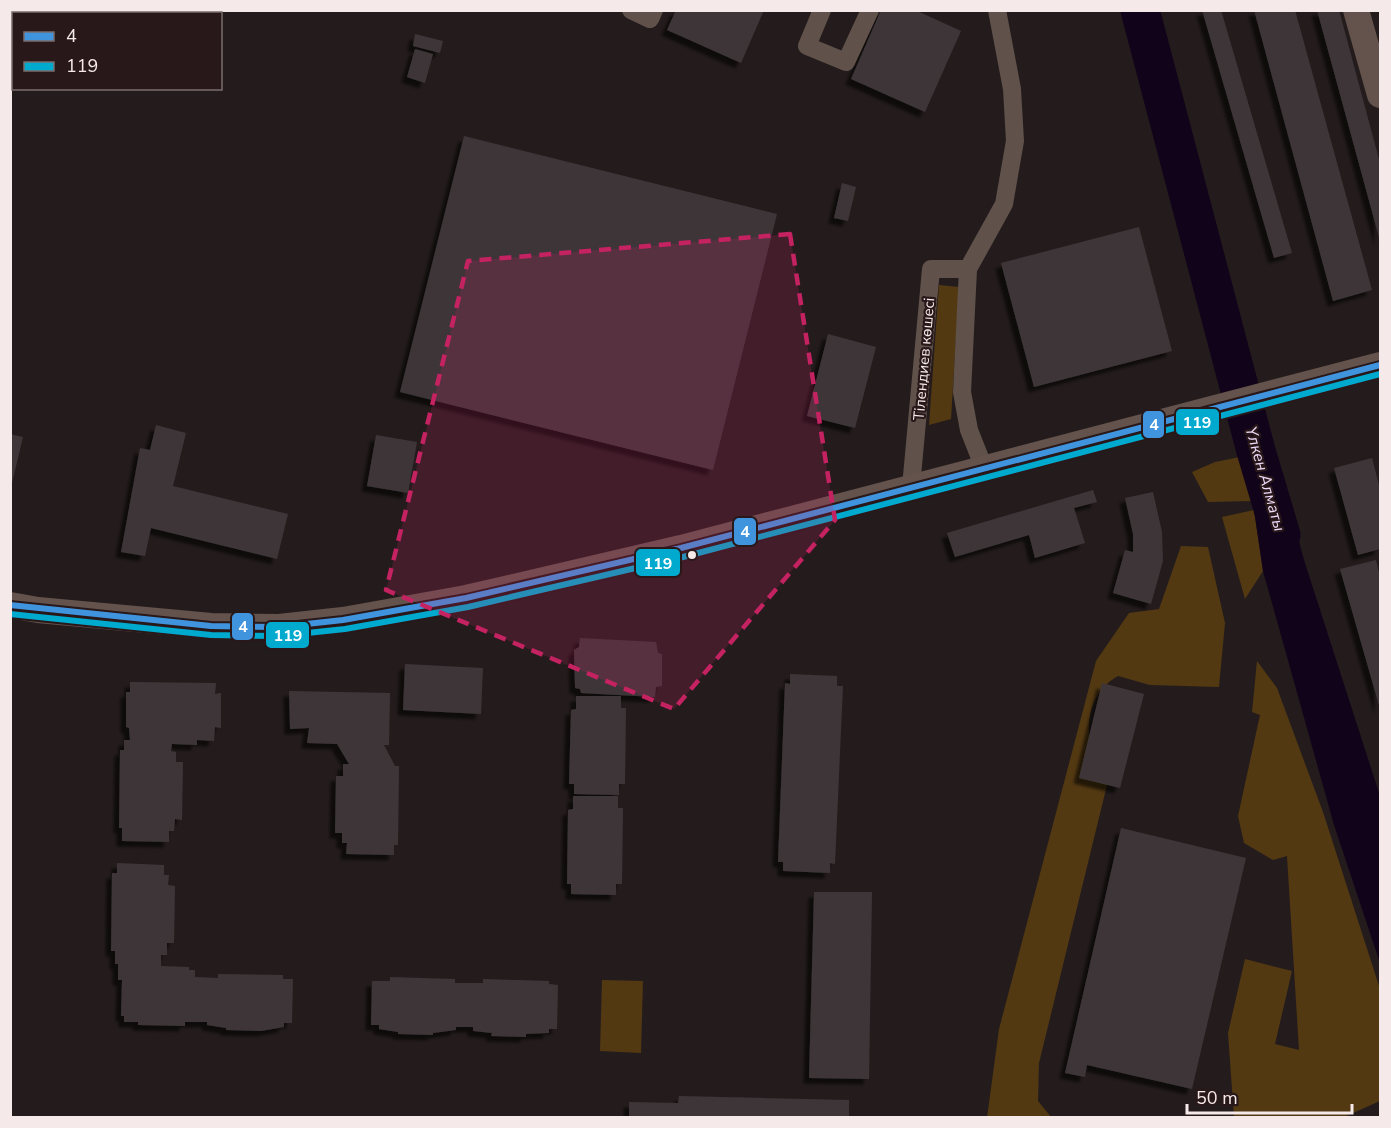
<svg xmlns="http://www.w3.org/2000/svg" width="1391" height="1128" font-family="'Nunito Sans',sans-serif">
<defs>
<filter id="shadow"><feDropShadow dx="-5.5" dy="5.5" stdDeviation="1.5" flood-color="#0009"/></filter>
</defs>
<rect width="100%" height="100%" fill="#241c1c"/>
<!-- green -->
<path fill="#533912" d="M939 285 959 287 951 419 929 425Z
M1240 457 1253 501 1208 502 1192 472 1215 462Z
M1254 510 1263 571 1245 599 1222 517Z
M1181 546 1208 547 1225 623 1219 687 1150 685 1118 676C1078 698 1084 753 1107 785L1039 1063 1038 1101 1051 1117 987 1118 999 1029 1096 661 1129 613 1159 609Z
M1257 661 1277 688 1323 812 1380 989V1101L1344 1117H1234L1228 1033 1245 959 1292 971 1275 1044 1299 1050 1287 856 1273 860 1244 843 1238 816 1260 715 1252 712Z
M602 980 643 981 641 1053 600 1051Z"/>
<!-- water -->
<path fill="#11031a" d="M1283 481 1304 560 1380 796V963L1334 825 1263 571 1251 490Z"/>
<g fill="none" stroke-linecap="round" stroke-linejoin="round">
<!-- river -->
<path stroke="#11031a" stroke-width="39" d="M1140 10 1256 451 1281 535"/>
</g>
<!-- building -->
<path fill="#3d3638" filter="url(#shadow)" d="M676 10H764L741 63 667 30Z
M881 10H915L961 31 925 112 851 79Z
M1202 10H1221L1292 253 1274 258Z
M1254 10H1295L1372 290 1333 301Z
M1317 10H1339L1380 163V241Z
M415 34 443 41 440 53 413 46Z
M415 49 433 54 425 83 407 77Z
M464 136 777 214 713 470 400 392Z
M842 183 856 187 848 221 834 218Z
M1139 227 1172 351 1034 387 1001 263Z
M828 334 876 347 855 428 807 416Z
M156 425 186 433 173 486 288 514 277 559 151 528 145 556 121 552 140 448 150 450Z
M10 434 23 437 11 487H10Z
M376 435 417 442 408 493 367 486Z
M1372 458 1380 489V549L1358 555 1334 468Z
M1093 490 1097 502 1074 508 1085 543 1035 558 1029 535 955 557 947 533Z
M1153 492 1162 532 1163 561 1151 604 1113 593 1125 550 1133 552V534L1125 498Z
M1376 560 1380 577V709L1340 569Z
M580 638 656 642 658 653 662 654V686L656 687 655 697 581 693 580 689 575 688 574 650 579 647Z
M405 664 483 668 481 714 403 710Z
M790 674 837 676V686H843L835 864 830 863V873L783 871V862H778L785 683 790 684Z
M130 682 216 683 215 694 221 693V728L215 727 214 741 197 740V745L172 744 171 751 176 752V762H183L182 820 175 819 174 831H169V842L122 841V828H119L120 750H124V740H130L129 728 126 727V692H130Z
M1102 683 1144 694 1120 788 1079 778Z
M289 691 390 693 389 745H384L395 766H399L398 845H394V855L346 854 347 843H342V833H335L336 776H343V764H349L337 744 307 743 309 728 290 729Z
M576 696H621V708H626L625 784H619V795L574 794V784H569L571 710 576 709Z
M573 796H618V808H623L622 884H616V895L571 894V884H567L568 810 573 809Z
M1121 828 1246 858 1192 1089 1087 1065 1085 1077 1065 1073Z
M117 863 164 865V875H169L168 885 175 886 174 943H167V955H161V966L189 967V970H195V977L218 978V974L283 975V979H293L292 1023H284V1027L261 1031 226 1030V1028L207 1025V1022H185V1026L138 1025V1022H124V1016H121L122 980H118V964H115V951H111L112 873H117Z
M814 892H872L869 1079 809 1078Z
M390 977 455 979V983H483V979L549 981V984L558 985 557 1029H549V1033L526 1034V1037L491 1036 492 1033 473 1031V1027H456V1030L433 1033V1035L398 1034V1032L379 1029V1025H371L372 981H390Z
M679 1096 849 1100V1118H629V1102L678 1103Z"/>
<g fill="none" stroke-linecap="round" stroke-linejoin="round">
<!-- street -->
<path stroke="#60524b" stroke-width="18" d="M631 10 650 19 654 10
M822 10 807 46 846 62 870 10
M984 468 969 430 962 392 968 269 1004 204 1015 141 1012 89 997 10
M911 487 931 269H968"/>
<!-- secondary -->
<path stroke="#64534c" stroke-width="26" d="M1356 10 1380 95
M10 605 38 610 211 626 279 627 343 620 466 598 681 548 1380 365"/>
<defs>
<path id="bus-1" d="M10 605 211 626 279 627 343 620 466 598 681 548 1380 365"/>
<path id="bus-2" d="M10 614 211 635 279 636 345 629 468 607 683 557 1380 374"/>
</defs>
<!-- bus-1 casing -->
<use href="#bus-1" stroke="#281819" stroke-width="10"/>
<!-- bus-2 casing -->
<use href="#bus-2" stroke="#281819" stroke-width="10"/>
<!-- bus-1 -->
<use href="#bus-1" stroke="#4094de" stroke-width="6"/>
<!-- bus-2 -->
<use href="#bus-2" stroke="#00a9ce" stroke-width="6"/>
</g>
<!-- marked area -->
<path fill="#c52262" fill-opacity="0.2" stroke="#c52262" stroke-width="4.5" stroke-dasharray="12 8" stroke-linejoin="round" d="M790 234 835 520 674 709 386 590 468 261Z"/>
<!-- markers -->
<circle fill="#f5e9ea" stroke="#281819" stroke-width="2" cx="692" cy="555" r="5"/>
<g text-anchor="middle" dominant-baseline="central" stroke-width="4.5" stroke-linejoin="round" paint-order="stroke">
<!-- street labels -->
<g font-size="15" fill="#f5e9ea" stroke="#281819">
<text transform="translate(924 359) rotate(-85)">Тілендиев көшесі</text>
</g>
<!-- water labels -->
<g font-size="16" font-style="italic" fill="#eedafa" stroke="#281819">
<text transform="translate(1265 479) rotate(74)">Үлкен Алматы</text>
</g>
</g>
<g stroke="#281819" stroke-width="2">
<rect x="1175" y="408" width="45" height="28" rx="6" fill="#00a9ce"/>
<rect x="1142" y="410" width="23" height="29" rx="6" fill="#4094de"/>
<rect x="733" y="517" width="24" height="29" rx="6" fill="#4094de"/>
<rect x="635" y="548" width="46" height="29" rx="6" fill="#00a9ce"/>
<rect x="231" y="612" width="23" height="29" rx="6" fill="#4094de"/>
<rect x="265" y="621" width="45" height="28" rx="6" fill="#00a9ce"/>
</g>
<g font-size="16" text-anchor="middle" font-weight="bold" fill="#fff">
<text x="1197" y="428">119</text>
<text x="1154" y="430">4</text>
<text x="745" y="537">4</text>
<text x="658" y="569">119</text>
<text x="243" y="632">4</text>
<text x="288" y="641">119</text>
</g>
<!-- border -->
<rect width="1391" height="1128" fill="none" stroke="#f5e9ea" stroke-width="24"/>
<!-- legend -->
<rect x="12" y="12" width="210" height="78" fill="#281819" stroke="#7a6c6d" stroke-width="1.5"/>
<rect x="24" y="32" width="30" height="9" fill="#4094de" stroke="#7a6c6d" stroke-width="1.5"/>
<text x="66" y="42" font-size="18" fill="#f5e9ea">4</text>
<rect x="24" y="62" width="30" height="9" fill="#00a9ce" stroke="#7a6c6d" stroke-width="1.5"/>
<text x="66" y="72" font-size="18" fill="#f5e9ea">119</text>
<!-- scale -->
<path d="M1187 1104v9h165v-9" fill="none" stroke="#f5e9ea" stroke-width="3"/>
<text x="1196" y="1104" font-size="18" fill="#f5e9ea" stroke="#281819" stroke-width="4.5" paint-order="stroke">50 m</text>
</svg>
